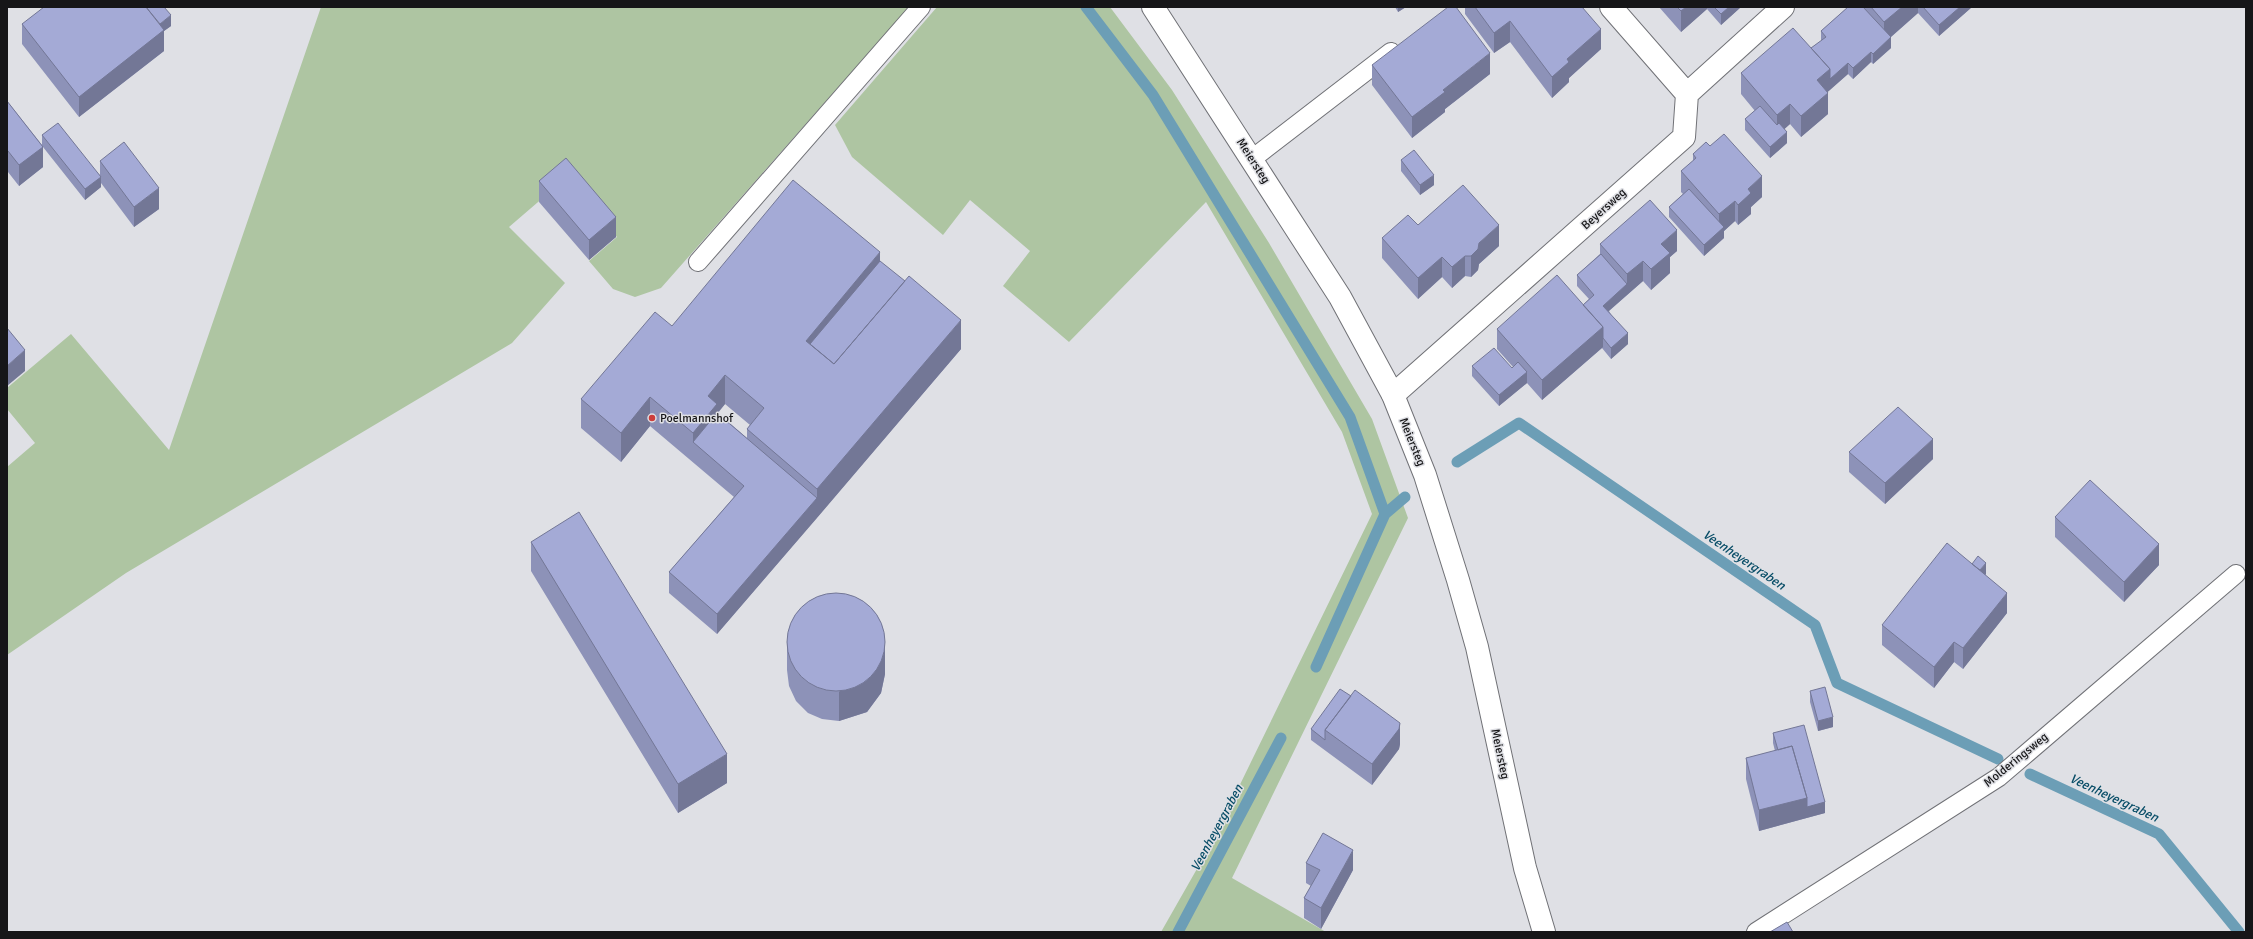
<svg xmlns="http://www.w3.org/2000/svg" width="2253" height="939" font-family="Signika,sans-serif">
<rect width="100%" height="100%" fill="#dfe0e5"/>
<!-- green -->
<path fill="#aec5a2" d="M321 7H909L661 288 635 297 613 289 589 261 617 237 566 178 509 227 565 283 512 343 126 573 7 655V467L35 443 7 409V388L71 334 169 450Z
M937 7H1110L1172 90 1269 243 1372 419 1408 518 1232 878 1326 932H1161L1210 846 1372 514 1342 432 1206 202 1069 342 1003 286 1030 251 970 200 943 235 852 157 835 125Z"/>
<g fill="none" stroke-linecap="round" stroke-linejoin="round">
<!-- stream -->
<path stroke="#6c9eb6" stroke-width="11" d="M1086 7 1153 95 1350 417 1385 514
M1457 462 1519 423 1815 625 1837 683 1998 759
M1316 667 1385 514 1405 497
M2030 774 2159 834 2239 932
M1178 932 1281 738"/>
<defs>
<path id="lane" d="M1252 159 1391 52
M698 262 921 7
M1756 932 1999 777 2236 574"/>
<path id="street" d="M1611 7 1687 94
M1393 395 1684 137 1687 94 1783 7"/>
<path id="secondary" d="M1153 7 1340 297 1393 395 1425 475 1458 580 1477 647 1525 868 1544 932"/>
</defs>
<!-- lane casing -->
<use href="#lane" stroke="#707176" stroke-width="20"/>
<!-- street casing -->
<use href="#street" stroke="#707176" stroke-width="24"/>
<!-- secondary casing -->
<use href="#secondary" stroke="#707176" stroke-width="24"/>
<!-- lane -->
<use href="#lane" stroke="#fff" stroke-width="18"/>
<!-- street -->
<use href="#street" stroke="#fff" stroke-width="22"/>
<!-- secondary -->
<use href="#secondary" stroke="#fff" stroke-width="22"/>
</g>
<!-- wall -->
<path fill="#8d92b8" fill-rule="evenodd" d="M1395 7H1406L1398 12Z
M1465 7H1582L1601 49 1569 78V82L1552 98 1510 42 1494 53 1465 14Z
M1659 7H1741L1721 25 1707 9 1681 32Z
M1848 7H1972L1939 36 1918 13 1891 37V48L1873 64 1871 62 1853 79 1848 74 1827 92 1828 114 1801 137 1790 124 1784 129 1787 143 1770 158 1745 130V119L1755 111 1741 94V73L1811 48 1821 41V31Z
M22 24 171 26 164 31V51L79 117 22 44Z
M1372 65 1490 74 1445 109V112L1412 138 1372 85Z
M7 101 42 145V135L100 175V161L159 209 134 227 101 183V187L85 200 43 147V167L19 186 8 172 7 173Z
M1710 146 1762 197 1751 207V214L1738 225 1735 221 1724 231V238L1704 256 1669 217V207L1683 194 1681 192V171L1693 161V154Z
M1401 160 1434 185 1420 195 1401 171Z
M539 181 616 237 589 260 539 202Z
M1418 225 1499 246 1479 264 1478 270 1471 277 1465 276 1452 288 1442 277 1418 299 1382 258V238Z
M1600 244 1677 251 1670 257V273L1651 290 1643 281 1609 311 1628 344 1611 359 1602 348 1542 400 1527 383 1499 406 1472 376V366L1512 368 1513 367 1497 349V329L1583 305 1589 299 1577 286V275L1600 254Z
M880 261 961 349 717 634 669 593V572L734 497 650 426 621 462 581 428V399L672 326ZM725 404 750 425 747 429V438L718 413Z
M1849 452 1933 459 1885 504 1849 472Z
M2055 517 2159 565 2124 602 2055 537Z
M531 542 727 783 678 813 531 571Z
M1972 564 1986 574 1985 575 2007 613 1963 669 1954 662 1934 688 1882 645V625Z
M787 641 885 674 881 693 867 712 839 721 822 719 808 713 796 701 789 686 787 670Z
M1810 691 1833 727 1818 731 1810 702Z
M1351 696 1400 744 1399 749 1372 785 1311 740V729Z
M1773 733 1825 813 1759 831 1746 779V758L1775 751 1773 743Z
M1306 863 1353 870 1321 929 1304 918V898L1311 886 1306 883Z"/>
<!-- shaded-wall -->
<path fill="#737796" d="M1398 7H1406L1398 12Z
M1686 7H1707V9L1681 32V11Z
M1729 7H1741L1721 25V14Z
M1902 7H1918V13L1884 43V22Z
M1960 7H1972L1939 36V25Z
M171 15V26L164 31V51L79 117V97L155 28Z
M1510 21V42L1494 53V33Z
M1601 29V49L1569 78V82L1552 98V77L1567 59Z
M1891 37V48L1873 64V54Z
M1871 52V62L1853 79V68Z
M1490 53V74L1445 109V112L1412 138V117L1443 90Z
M1848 63V74L1830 90V79Z
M1830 69V90L1817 101V80Z
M1828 93V114L1801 137V116Z
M1790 104V124L1777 136V115Z
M1787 132V143L1770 158V147Z
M43 147V167L19 186V165Z
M8 151V172L7 173V152Z
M1434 175V185L1420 195V185Z
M1762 176V197L1751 207V214L1738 225V205L1748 189Z
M101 177V187L85 200V189Z
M159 188V209L134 227V207Z
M1735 201V221L1724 231V238L1704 256V245L1719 231V214Z
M616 217V237L589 260V240Z
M1499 225V246L1479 264 1478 270 1471 277V256L1479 243Z
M1677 230V251L1670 257V273L1651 290V269L1661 244Z
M880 252V281L816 358 806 341Z
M1465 256V276L1452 288V267Z
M1442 257V277L1418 299V278Z
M1643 261V281L1603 316V306L1627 284V274Z
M961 320V349L817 518V489Z
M1603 327V347L1542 400V380Z
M1628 333V344L1611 359V348Z
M25 350V371L7 386V366Z
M1527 372V383L1499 406V395Z
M725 375V404L693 442V433L708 396Z
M650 397V426L621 462V433Z
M1933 439V459L1885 504V483Z
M817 498V518L717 634V614Z
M2159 544V565L2124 602V582Z
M1986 563V574L1975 587V576Z
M2007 593V613L1963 669V648Z
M1954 642V662L1934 688V667Z
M885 645V674L881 693 867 712 839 721V692Z
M1833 717V727L1818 731V721Z
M1400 723V744L1399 749 1372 785V764Z
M727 754V783L678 813V784Z
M1807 798 1825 802V813L1759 831V810Z
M1353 850V870L1321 929V908Z"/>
<!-- building -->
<path fill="#a4aad6" stroke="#737796" d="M44 7H146L164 30 79 97 22 24Z
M146 7H164L171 15 160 24Z
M1448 7H1456L1490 53 1443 90 1445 92 1412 117 1372 65Z
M1475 7H1582L1601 29 1567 59 1569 62 1552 77 1510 21 1494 33Z
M1677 7H1686L1681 11Z
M1714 7H1729L1721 14Z
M1848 7H1863L1891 37 1873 54 1871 52 1853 68 1848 63 1830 79V69L1811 48 1826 37 1821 31Z
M1871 7H1902L1884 22Z
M1923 7H1960L1939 25Z
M1793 28 1830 69 1817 80 1828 93 1801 116 1790 104 1777 115 1741 73Z
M7 101 43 147 19 165 8 151 7 152Z
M1760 106 1777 125 1779 123 1787 132 1770 147 1745 119Z
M58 123 101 177 85 189 42 135Z
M1724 134 1762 176 1748 189 1751 193 1738 205 1735 201 1719 214 1681 171 1696 158 1693 154 1706 142 1710 146Z
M124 142 159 188 134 207 100 161Z
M1414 150 1434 175 1420 185 1401 160Z
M566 158 616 217 589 240 539 181Z
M793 180 880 252 806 341 834 364 909 276 961 320 817 489 747 429 764 408 725 375 708 396 717 404 693 433 650 397 621 433 581 399 655 312 672 326Z
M1463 185 1499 225 1479 243 1478 249 1471 256H1465L1452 267 1442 257 1418 278 1382 238 1408 215 1418 225Z
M1689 189 1724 227 1704 245 1669 207Z
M1650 200 1677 230 1661 244 1670 253 1651 269 1643 261 1627 274 1600 244Z
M1601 254 1627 284 1603 306 1628 333 1611 348 1603 338V327L1583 305 1594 295 1577 275Z
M880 261 905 281 834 364 810 344Z
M1557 275 1603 327 1542 380 1497 329Z
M7 328 25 350 7 366Z
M1494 348 1512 368 1518 362 1527 372 1499 395 1472 366Z
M1898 407 1933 439 1885 483 1849 452Z
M717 413 817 498 717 614 669 572 744 486 693 442Z
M2090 480 2159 544 2124 582 2055 517Z
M579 512 727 754 678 784 531 542Z
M1947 543 2007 593 1963 648 1954 642 1934 667 1882 625Z
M1978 556 1986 563 1980 570 1972 564Z
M787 642a49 49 0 1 1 98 0a49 49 0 1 1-98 0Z
M1825 687 1833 717 1818 721 1810 691Z
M1340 689 1351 696 1325 730V740L1311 729Z
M1355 690 1400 723 1399 729 1372 764 1325 730Z
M1804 725 1825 802 1807 807V798L1792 746 1778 750 1773 733Z
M1792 746 1807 798 1759 810 1746 758Z
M1323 833 1353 850 1321 908 1304 898 1320 870 1306 863Z
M1787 922 1793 932H1770Z"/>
<!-- markers -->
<circle fill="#cd3e3c" stroke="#dfe0e5" stroke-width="1.5" cx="652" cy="418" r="4"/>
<g text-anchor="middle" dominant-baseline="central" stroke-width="3" stroke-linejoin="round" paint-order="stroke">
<!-- street labels -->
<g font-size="12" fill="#161618" stroke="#dfe0e5">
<text transform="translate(1253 161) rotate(57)">Meiersteg</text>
<text transform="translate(1604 209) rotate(-42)">Beyersweg</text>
<text transform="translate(1412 442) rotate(68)">Meiersteg</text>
<text transform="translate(1500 754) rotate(78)">Meiersteg</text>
<text transform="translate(2016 760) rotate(-39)">Molderingsweg</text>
</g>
<!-- poi labels -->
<g font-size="12" fill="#161618" stroke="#dfe0e5" text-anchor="start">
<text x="660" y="418">Poelmannshof</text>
</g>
<!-- water labels -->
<g font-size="13" font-style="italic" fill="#084d67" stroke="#dfe0e5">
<text transform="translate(1744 560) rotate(34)">Veenheyergraben</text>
<text transform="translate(2114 798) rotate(25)">Veenheyergraben</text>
<text transform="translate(1217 828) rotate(-62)">Veenheyergraben</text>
</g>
</g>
<!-- border -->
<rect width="2253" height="939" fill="none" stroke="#161618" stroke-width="16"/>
</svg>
